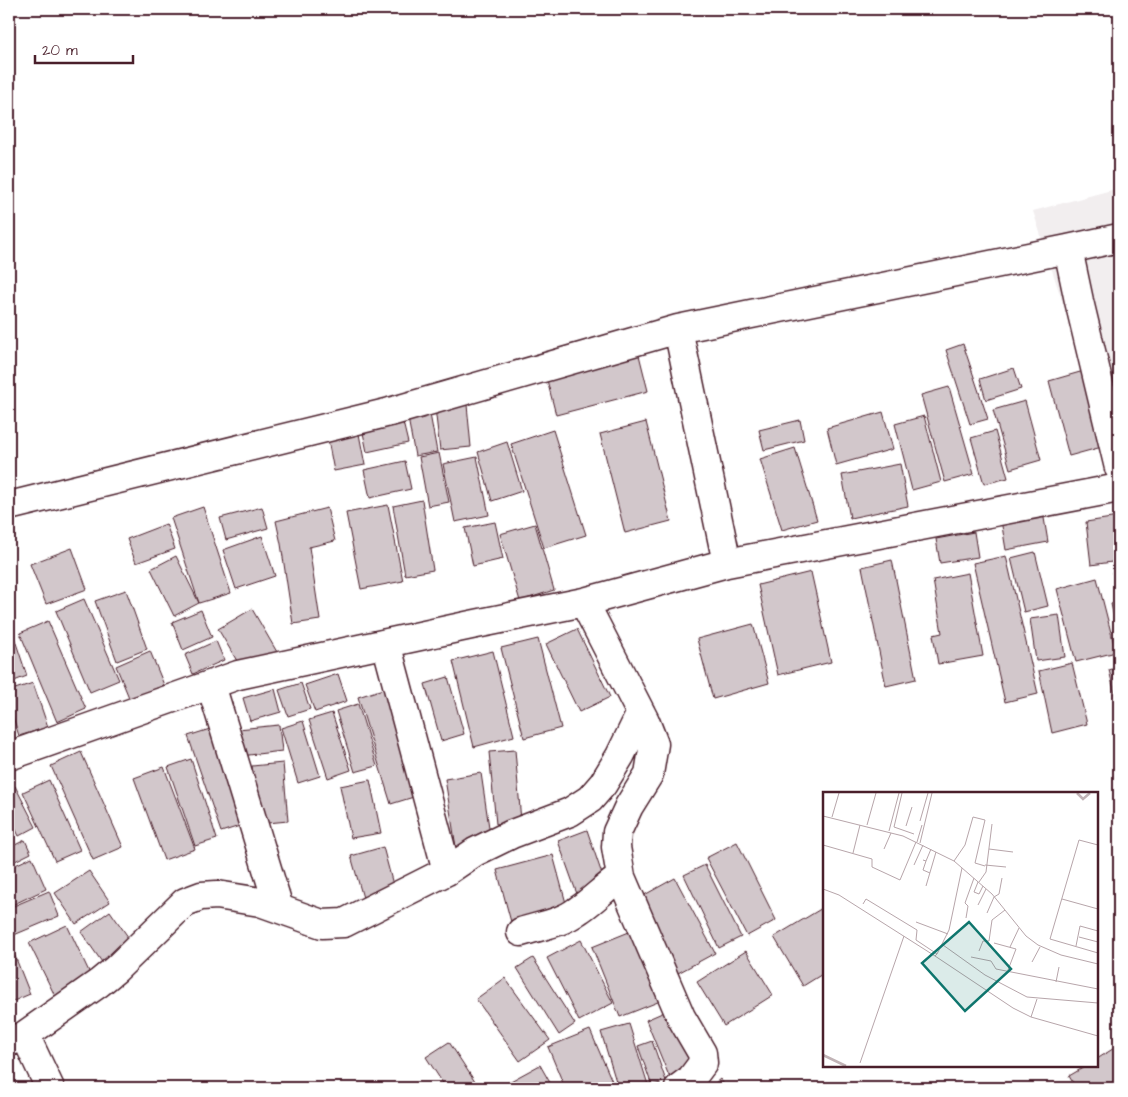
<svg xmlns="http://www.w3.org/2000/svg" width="1128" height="1097" font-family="'Architects Daughter',sans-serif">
<rect width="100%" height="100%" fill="#fff"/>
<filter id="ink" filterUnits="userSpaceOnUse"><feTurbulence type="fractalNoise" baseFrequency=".02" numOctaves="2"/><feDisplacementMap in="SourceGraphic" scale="10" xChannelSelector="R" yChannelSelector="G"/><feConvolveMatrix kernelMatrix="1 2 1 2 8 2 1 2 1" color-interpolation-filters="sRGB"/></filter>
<g filter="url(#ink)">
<!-- built -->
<path fill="#f2eeef" d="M1119 188V477L1033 211Z"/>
<!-- building -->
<path fill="#d2c7cb" stroke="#4a1f2b" d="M963 344 988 419 970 424 946 350Z
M639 355 648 391 556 415 547 380Z
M1014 368 1021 389 986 400 980 379Z
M1087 370 1109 445 1069 456 1049 381Z
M949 387 974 474 945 482 921 395Z
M1025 401 1041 460 1010 469 993 410Z
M467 405 471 447 440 450 435 408Z
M883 412 893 449 836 465 827 428Z
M401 414 408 443 367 452 361 423Z
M430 414 437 452 415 456 408 418Z
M924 416 941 482 912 490 895 424Z
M800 420 804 440 764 450 759 430Z
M646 422 671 521 625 533 600 434Z
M553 430 586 535 544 548 511 444Z
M995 431 1008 478 984 484 971 438Z
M359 434 365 465 334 471 328 440Z
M507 442 522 491 492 501 478 452Z
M795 448 817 520 782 530 760 459Z
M439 453 449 502 428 506 419 457Z
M477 457 489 515 455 522 443 464Z
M405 461 411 489 370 498 364 470Z
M900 464 908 506 850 518 842 475Z
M422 500 433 570 405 575 393 506Z
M388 505 403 581 361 589 346 513Z
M203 507 231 593 199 603 171 518Z
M262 507 268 528 226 540 220 518Z
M327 508 335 541 309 547 320 620 293 624 281 544 276 521Z
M1043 512 1048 542 1006 550 1001 520Z
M1118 517 1119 528V561L1091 565 1086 522Z
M495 522 503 559 473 566 465 528Z
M166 524 175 549 136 563 127 539Z
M535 524 554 590 520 601 500 534Z
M974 532 978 557 940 563 936 539Z
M262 536 275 576 236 589 223 550Z
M72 548 87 589 46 604 30 564Z
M1035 552 1048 606 1024 612 1011 558Z
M176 556 199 603 174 616 151 569Z
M1006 556 1038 694 1005 702 973 563Z
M892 560 916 679 886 686 862 567Z
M1119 571V596H1117L1112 572Z
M811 572 831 662 778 675 758 585Z
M968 573 983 656 938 664 933 635 942 633 933 580Z
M1097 578 1116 652 1076 662 1057 589Z
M126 590 147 649 117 661 95 601Z
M84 599 119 680 90 692 56 611Z
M1119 602V640L1111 604Z
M252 609 277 652 243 671 218 629Z
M201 610 212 637 183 650 172 622Z
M1059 615 1065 657 1036 661 1030 619Z
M48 621 86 709 57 722 20 633Z
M753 624 769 683 713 699 697 639Z
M9 625H10L27 676 9 683Z
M577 629 610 697 579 712 546 644Z
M538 639 561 728 524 738 501 648Z
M216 641 224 660 193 674 185 655Z
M150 651 164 685 130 700 116 666Z
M493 651 514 736 474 747 453 661Z
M1072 663 1087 724 1052 733 1039 671Z
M1119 667V711L1109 670Z
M338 674 347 701 315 712 305 685Z
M448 677 464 734 441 741 425 684Z
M33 683 48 727 19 736 9 704V691Z
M301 683 310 709 288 716 279 690Z
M386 688 420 795 391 804 358 697Z
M275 689 281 712 250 721 243 698Z
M358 704 377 766 355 772 336 711Z
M332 713 351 770 328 778 309 720Z
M303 721 320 776 298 783 281 728Z
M279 725 282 751 241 756 238 729Z
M213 728 246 824 221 832 188 736Z
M515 750 521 821 496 824 489 752Z
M81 752 123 847 93 860 51 766Z
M191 759 217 839 195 846 168 767Z
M283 763 288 821 257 824 252 766Z
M164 767 195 849 164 860 134 778Z
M481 773 491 841 456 847 445 779Z
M49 780 80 850 55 861 23 792Z
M370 780 381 833 351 838 340 786Z
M15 786 36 827 19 836 9 816V789Z
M587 830 605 883 577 894 558 841Z
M9 832 14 841 9 844Z
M25 840 31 853 9 864V848Z
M737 842 776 920 747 936 706 858Z
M383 847 396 896 365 905 351 856Z
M553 855 567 907 511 922 497 870Z
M32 857 46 889 10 906 9 904V868Z
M705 865 741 937 719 948 684 875Z
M89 871 110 902 76 924 55 893Z
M675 878 715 953 678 973 639 898Z
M49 891 59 916 14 935 9 923V908Z
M824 907V973L803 986 774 937Z
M110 911 133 944 104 965 81 932Z
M67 925 93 980 56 998 29 943Z
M634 930 663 1000 620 1017 592 947Z
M581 940 613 1003 579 1021 547 958Z
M9 941 30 994 9 1003Z
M746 951 773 995 724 1026 697 982Z
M533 958 575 1024 559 1035 517 968Z
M505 978 550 1040 520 1061 476 999Z
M669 1010 692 1067 669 1076 646 1020Z
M629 1024 649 1088H618L601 1032Z
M590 1030 615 1088H565L548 1047Z
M652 1041 666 1081 652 1086 638 1046Z
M449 1042 479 1088H446L426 1057Z
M1119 1045V1082L1110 1088H1076L1069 1076 1086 1066H1097V1059Z
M540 1065 553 1088H510L507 1083Z
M720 1079 727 1088H709Z"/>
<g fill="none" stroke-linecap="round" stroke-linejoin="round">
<defs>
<path id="minor" d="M1068 249 1119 238
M678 329 727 563
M9 506 390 412 678 329 1068 249 1079 301 1119 468
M386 643 447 871
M211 685 279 908
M9 756 238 675 471 625 584 602 727 563 1119 488
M621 877 681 1017 702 1053 703 1063 691 1079 679 1088
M521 932C539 926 562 923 577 911 593 901 605 887 621 877L616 847 617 832 629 806 649 774 654 744 645 721 584 602
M25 1035 50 1088
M9 1042 25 1035 99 983 116 969 185 902 201 896 217 895 260 902 322 924 344 923 447 871 475 852 512 834 570 812 590 799 603 784 620 756 641 713"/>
</defs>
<!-- minor casing -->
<use href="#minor" stroke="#4a1f2b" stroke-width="31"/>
<!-- minor -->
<use href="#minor" stroke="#fff" stroke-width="28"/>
</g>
</g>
<!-- overview -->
<g transform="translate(823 792)">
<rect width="275" height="275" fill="#fff"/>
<path fill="none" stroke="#c1b3b6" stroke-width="2.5" d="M254 1 260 7 267 1M0 263 23 274"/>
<path fill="none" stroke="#b7a5aa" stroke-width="1" d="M79 1 71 35 91 42M0 24 80 44 131 69 169 102 203 144 215 153 238 163 275 172M9 25 16 1M97 29 105 1M44 33 53 1M83 34 89 15M66 39 76 1M94 50 99 33M97 51 109 1M0 53 49 67V75L77 88 93 50M275 53 256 48 227 147 275 161M61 57 68 41M166 57 190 60M30 61 37 33M100 68 103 69 108 57M103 69 100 78 107 81M131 69 142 53 150 25 162 28 152 71 162 74M91 73 100 53M162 73 183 75M155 90 151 100 156 102 160 94M156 90 163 80 169 32M103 94 113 60M0 97 16 103 112 164M239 107 275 117M40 112 43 107 94 138 93 148 114 162 112 164 190 216 208 225 275 244M155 113 163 97M164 121 171 105 176 102 179 86M143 126 145 114 142 111 151 86M93 130 125 142M256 145 275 150M171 151 193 157 185 178M120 153 162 183 204 205 275 211M253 154 257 134 275 139M187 155 196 136M156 159 160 149H166L169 128 182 118M114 162 126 138 139 76M148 165 168 169 173 177 275 197M209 170 217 155M233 190 236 175M208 225 214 207M37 271 81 144"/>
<path fill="#0f766e" fill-opacity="0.15" stroke="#0f766e" stroke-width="2.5" d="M146 130 188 177 142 219 99 171Z"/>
<rect width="275" height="275" fill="none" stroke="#4a1f2b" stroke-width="2.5"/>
</g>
<!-- margin -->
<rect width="1128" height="1097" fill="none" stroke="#fff" stroke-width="30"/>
<rect x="15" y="15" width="1098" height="1067" fill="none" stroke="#4a1f2b" stroke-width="2" filter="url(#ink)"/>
<!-- scale -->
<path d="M35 55v8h98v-8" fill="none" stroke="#4a1f2b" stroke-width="2.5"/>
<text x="42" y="55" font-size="15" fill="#4a1f2b" stroke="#ffffff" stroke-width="4" paint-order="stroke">20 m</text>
</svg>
